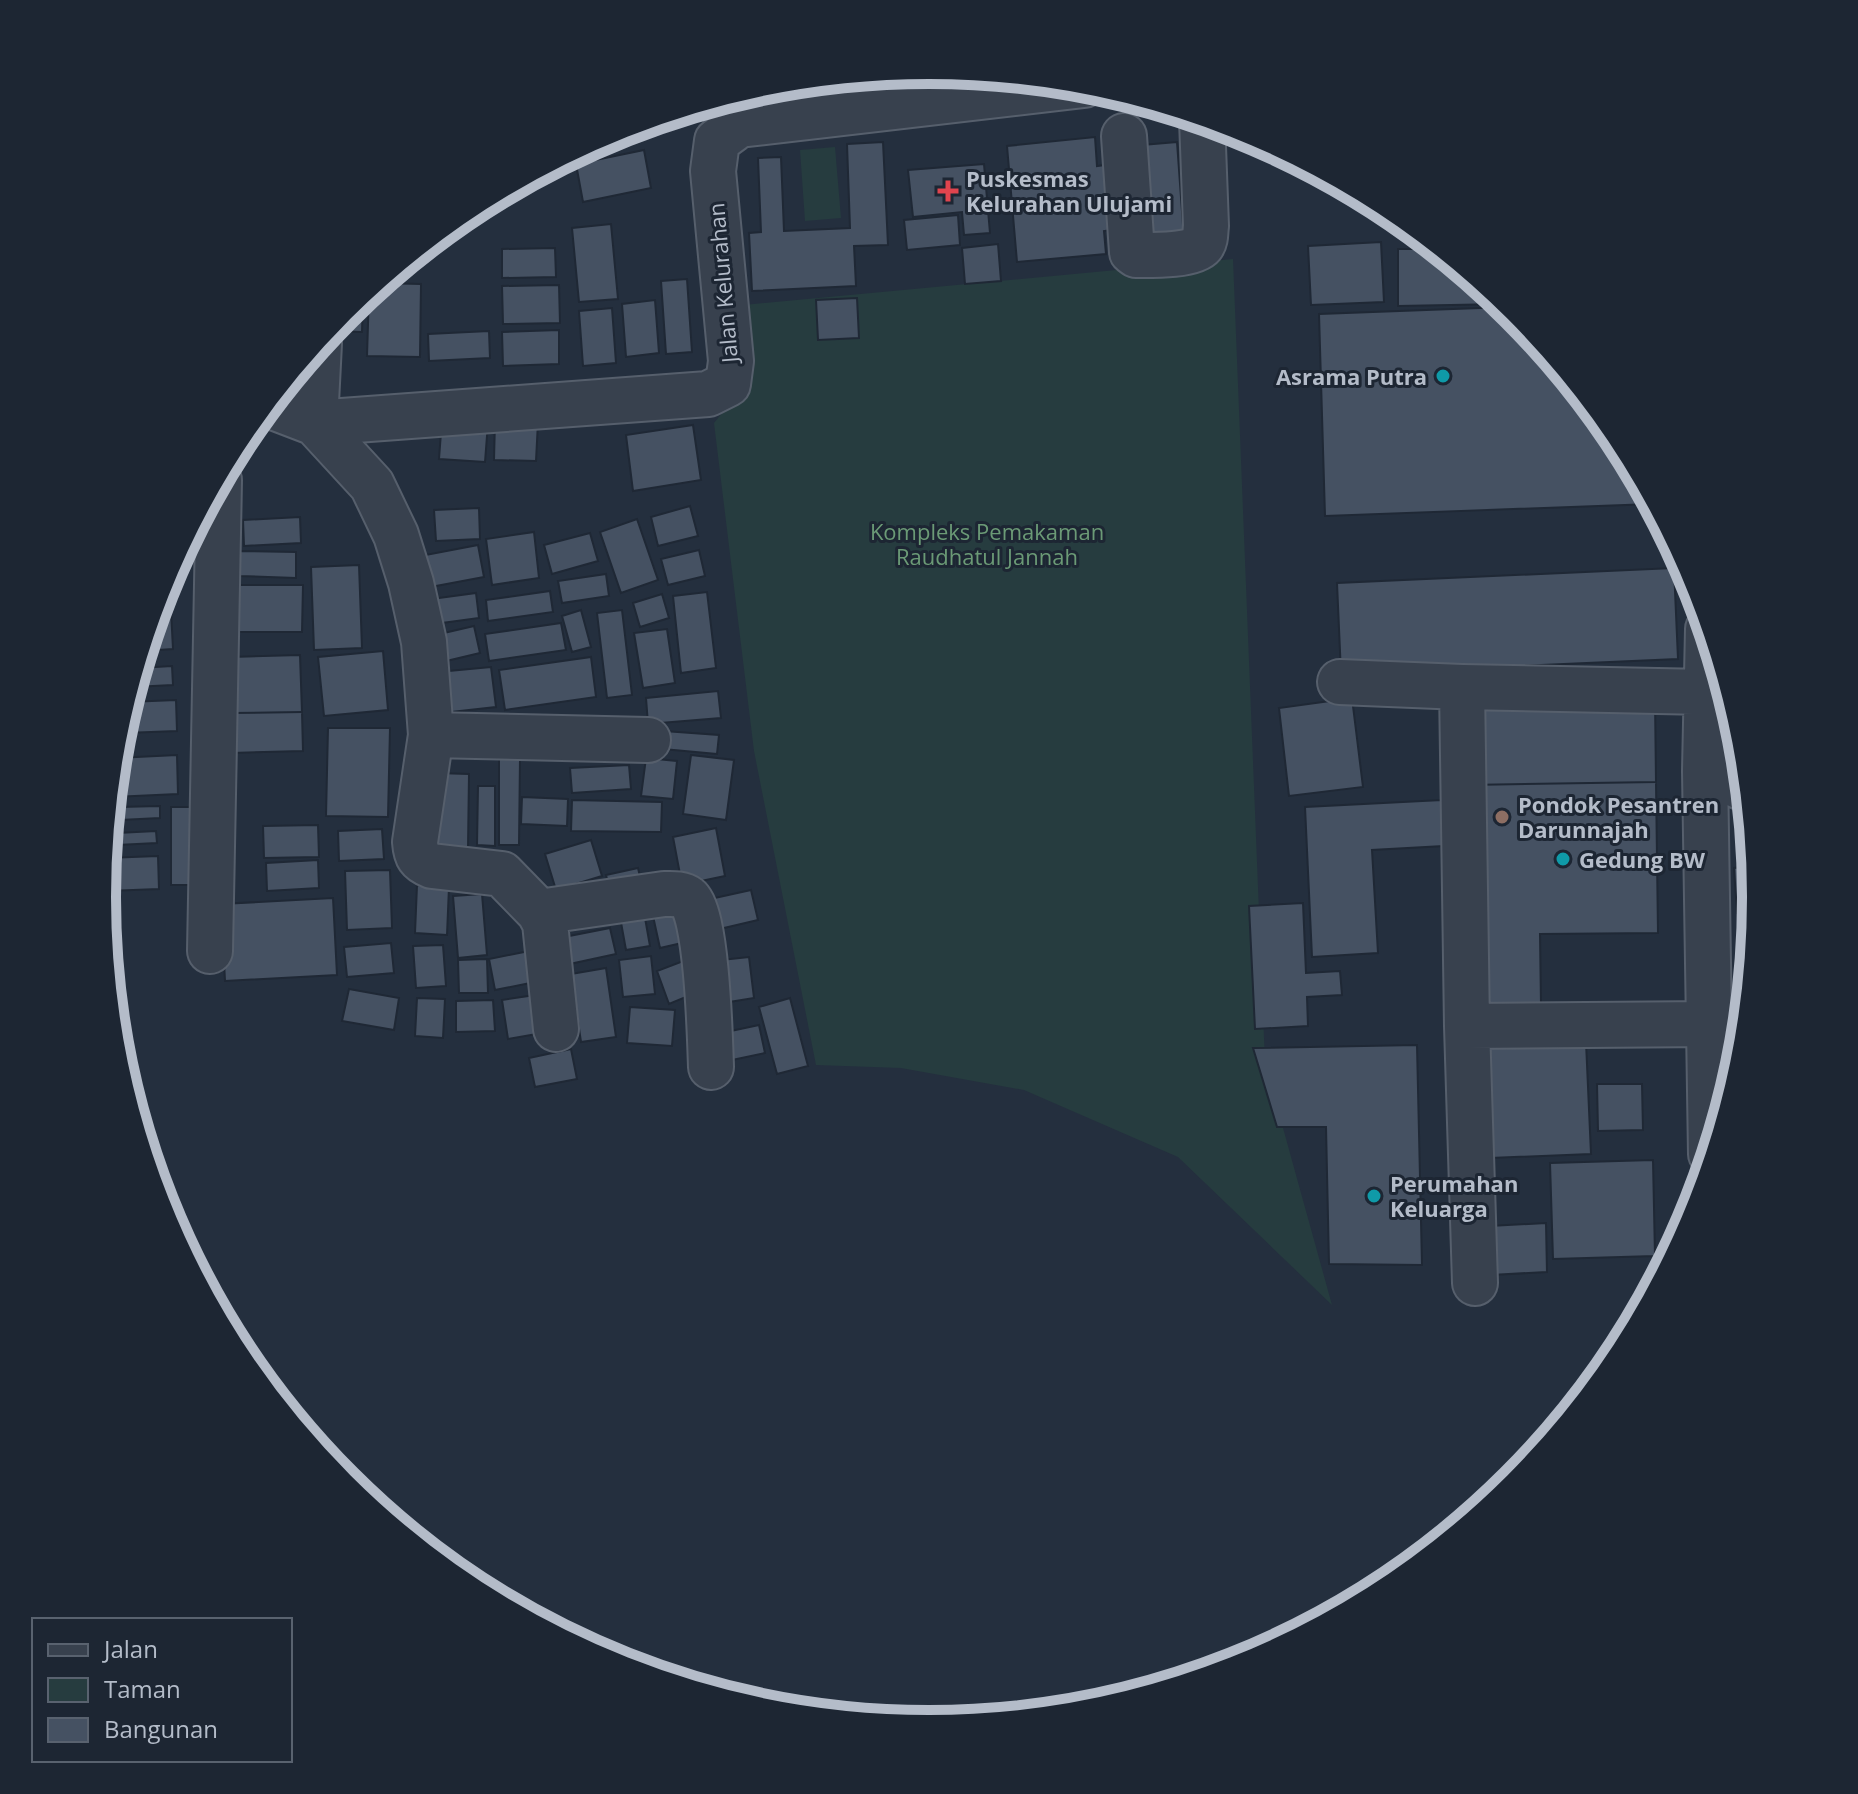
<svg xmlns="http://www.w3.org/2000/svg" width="1858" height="1794" font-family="'Open Sans',sans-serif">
<rect width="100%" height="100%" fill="#242f3e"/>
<!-- green -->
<path fill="#263c3f" d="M835 147 841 218 805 221 800 150Z
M1233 259 1265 1063 1332 1305 1178 1157 1024 1090 901 1068 816 1065 754 751 714 423 741 390 744 305Z"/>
<!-- building -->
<path fill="#455162" stroke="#1f2835" stroke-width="2" d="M1216 124 1246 133 1250 135 1249 140 1215 137Z
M612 133 614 141 586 147Z
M1095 137 1097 166 1112 164 1118 229 1104 231 1106 254 1017 262 1007 146Z
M883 142 888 245 854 246 856 286 752 291 749 233 761 232 758 158 781 157 784 231 850 228 847 144Z
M1177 142 1184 239 1148 242 1142 145Z
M644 150 651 188 583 202 576 164Z
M984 164 990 233 964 235 962 212 913 217 908 170Z
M958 215 960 245 907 250 904 220Z
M611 224 618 299 579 302 572 228Z
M1381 242 1384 302 1311 305 1308 246Z
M998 244 1001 281 965 284 962 248Z
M555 248 556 277 502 278V249Z
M1398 249H1436L1504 304 1398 306Z
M687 279 692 352 666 354 661 281Z
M379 283 421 284 420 357 367 356 369 292Z
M559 285 560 323 503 324 502 286Z
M363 297 362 332 333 331V326L345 312Z
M857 298 859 338 818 340 816 300Z
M655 300 659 353 626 357 622 304Z
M1507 307 1514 313 1617 438 1652 504 1325 516 1319 314Z
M612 308 616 363 583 366 579 311Z
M559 330V364L503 366 502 332Z
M489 331 490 358 429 361 428 334Z
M442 419 488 423 485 462 439 459Z
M495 420 538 422 536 461 494 460Z
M693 425 701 480 633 491 626 435Z
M690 506 698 536 658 546 651 517Z
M479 508 480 539 436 541 434 510Z
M300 517 301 543 244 546 243 520Z
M637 519 658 580 621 593 600 532Z
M534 532 539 578 492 585 486 539Z
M590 533 598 561 552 574 544 545Z
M478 545 484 577 420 589 415 557Z
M699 550 705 576 668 585 661 559Z
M238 551 296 552V578L238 576Z
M359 565 362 648 314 650 311 567Z
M1674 568 1678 659 1341 674 1337 583Z
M606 574 609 596 562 603 558 581Z
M237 585H303L302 632H237Z
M170 591 173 649 144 651 162 592Z
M550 591 553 612 488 621 486 600Z
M707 592 716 668 681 673 673 596Z
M476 593 479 618 427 625 424 600Z
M662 594 669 618 640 627 633 603Z
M581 610 591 647 572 652 562 616Z
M622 610 632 695 607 698 597 613Z
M561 623 566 650 489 661 485 634Z
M474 626 480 653 438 663 431 636Z
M667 629 675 683 643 688 634 633Z
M383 651 388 710 324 716 318 657Z
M300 655 302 712 231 713 230 657Z
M591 657 596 697 505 710 499 670Z
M172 666 173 685 133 687 138 668Z
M491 667 496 707 442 713 438 672Z
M718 691 721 718 648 724 646 698Z
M1352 698 1363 787 1289 796 1279 708Z
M1655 698 1656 782 1468 785 1467 701Z
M176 700 177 731 125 733 124 716 128 702Z
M302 712 303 751 231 753V713Z
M328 728H390L388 817 326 816Z
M664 731 719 735 717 754 663 749Z
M177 755 178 794 113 797 116 758Z
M691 755 734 760 726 820 683 814Z
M646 758 677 761 673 799 641 796Z
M499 759H520L519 845H499Z
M629 765 631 789 572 793 570 768Z
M437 773 469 774 468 849H436Z
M1656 782 1658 933 1540 934 1541 1005 1471 1006 1468 785Z
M478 786H495V846L477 845Z
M522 797 568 799 567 826 521 824Z
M572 800 662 802 661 832 571 831Z
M1442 800 1444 846 1372 850 1378 953 1312 957 1305 807Z
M160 806V818L120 820 119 807Z
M171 807H205V885H171Z
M318 825 319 857 264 858 263 826Z
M716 828 725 876 682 885 673 837Z
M382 829 384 859 339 861 338 831Z
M156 831 157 843 117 845V833Z
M591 840 602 876 556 890 545 854Z
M158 856 159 889 107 891 106 858Z
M318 860 319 888 267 891 266 863Z
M1753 866 1756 897 1755 912 1737 913 1734 868Z
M638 868 643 889 611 896 606 875Z
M390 870 392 928 347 930 345 871Z
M417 885 449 887 447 935 415 933Z
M751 890 758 920 707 932 701 901Z
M482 894 487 955 458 958 453 896Z
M333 898 337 975 225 981 221 904Z
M642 901 650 946 626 950 618 906Z
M673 902 682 943 660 948 651 907Z
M1303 903 1306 973 1340 971 1342 995 1307 997 1308 1026 1255 1029 1249 906Z
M610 928 616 954 565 965 559 938Z
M391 943 394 973 347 977 344 947Z
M443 945 446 986 416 988 413 946Z
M539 949 545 980 495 990 489 959Z
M651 956 655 994 623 997 619 960Z
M749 957 754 998 717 1004 712 961Z
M691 958 703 990 669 1004 657 971Z
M487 959 488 993H459L458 960Z
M606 968 616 1037 581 1042 571 974Z
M349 989 399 998 394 1030 342 1021Z
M542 994 548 1032 508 1039 502 1000Z
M417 998 445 999 443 1038 415 1036Z
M790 998 808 1066 777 1074 759 1007Z
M493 1000 495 1031 456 1032V1001Z
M630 1007 675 1010 672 1046 627 1043Z
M759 1025 765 1053 718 1063 712 1035Z
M1586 1042 1591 1154 1490 1158 1486 1046Z
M1417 1045 1422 1265 1329 1264 1326 1127H1277L1253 1048Z
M571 1049 577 1079 535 1087 529 1058Z
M1597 1084H1642L1643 1130 1598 1131Z
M1653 1160 1655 1256 1553 1259 1550 1163Z
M1546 1223 1547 1272 1491 1275 1489 1226Z"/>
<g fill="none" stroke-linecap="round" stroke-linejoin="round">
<defs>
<path id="minor" d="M1124 136 1132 252 1136 255C1151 255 1193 256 1202 245 1206 240 1205 232 1206 226L1202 120
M268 405 315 423 708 394 728 384 731 361 713 171 717 141 739 125 1084 85
M315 423 372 485 396 535 411 583 424 642 431 735 415 842C416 856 419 861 432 866L502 874 539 912 545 923 556 1029
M315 423 319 343
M1708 629 1705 771 1711 1154
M1340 682 1462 687 1706 692
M1462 687 1467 1026 1475 1283
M431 735 648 740
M1705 771 1745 789
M539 912 664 894C671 894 682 893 688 898 707 912 710 1039 711 1067
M210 951 219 480
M1467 1026 1710 1024"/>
</defs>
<!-- minor casing -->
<use href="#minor" stroke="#565f6c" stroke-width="48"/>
<!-- minor -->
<use href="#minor" stroke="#38414e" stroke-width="44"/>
</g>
<!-- markers -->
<path fill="#e0444e" stroke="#1d2633" stroke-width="3" d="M944 179h8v8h8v8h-8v8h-8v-8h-8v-8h8z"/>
<g fill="#0f9aa8" stroke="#1d2633" stroke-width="3">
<circle cx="1443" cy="376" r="8"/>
<circle cx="1563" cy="859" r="8"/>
<circle cx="1374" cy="1196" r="8"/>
</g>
<circle fill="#8d6e63" stroke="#1d2633" stroke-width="3" cx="1502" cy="817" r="8"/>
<g text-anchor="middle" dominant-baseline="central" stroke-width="6" stroke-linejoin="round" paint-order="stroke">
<!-- poi labels -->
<g font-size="22" font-weight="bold" fill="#b4bcc9" stroke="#1d2633" text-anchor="start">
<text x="966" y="178">Puskesmas<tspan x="966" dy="25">Kelurahan Ulujami</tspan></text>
<text x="1427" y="376" text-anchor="end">Asrama Putra</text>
<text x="1518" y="804">Pondok Pesantren<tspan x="1518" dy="25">Darunnajah</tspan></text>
<text x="1579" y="859">Gedung BW</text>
<text x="1390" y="1183">Perumahan<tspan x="1390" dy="25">Keluarga</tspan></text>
</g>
<!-- street labels -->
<g font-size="22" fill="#b4bcc9" stroke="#1d2633">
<text transform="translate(722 283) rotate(-95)">Jalan Kelurahan</text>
</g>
<!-- park labels -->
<g font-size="22" fill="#6b9a76" stroke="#1d2633">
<text x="987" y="531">Kompleks Pemakaman<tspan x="987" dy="25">Raudhatul Jannah</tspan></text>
</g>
</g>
<!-- crop -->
<path d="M0 0H1858V1794H0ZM116 897a813 813 0 1 1 1626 0a813 813 0 1 1-1626 0Z" fill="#1d2633" fill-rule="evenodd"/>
<path fill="none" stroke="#b4bcc9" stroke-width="10" d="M116 897a813 813 0 1 1 1626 0a813 813 0 1 1-1626 0Z"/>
<!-- legend -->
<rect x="32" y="1618" width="260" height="144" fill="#1d2633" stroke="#59626f" stroke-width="2"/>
<rect x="48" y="1644" width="40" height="12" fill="#38414e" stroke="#59626f" stroke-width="2"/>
<text x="104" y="1658" font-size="24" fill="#b4bcc9">Jalan</text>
<rect x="48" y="1678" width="40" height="24" fill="#263c3f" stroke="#59626f" stroke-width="2"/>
<text x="104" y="1698" font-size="24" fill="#b4bcc9">Taman</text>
<rect x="48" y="1718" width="40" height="24" fill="#455162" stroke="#59626f" stroke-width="2"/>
<text x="104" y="1738" font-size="24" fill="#b4bcc9">Bangunan</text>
</svg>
